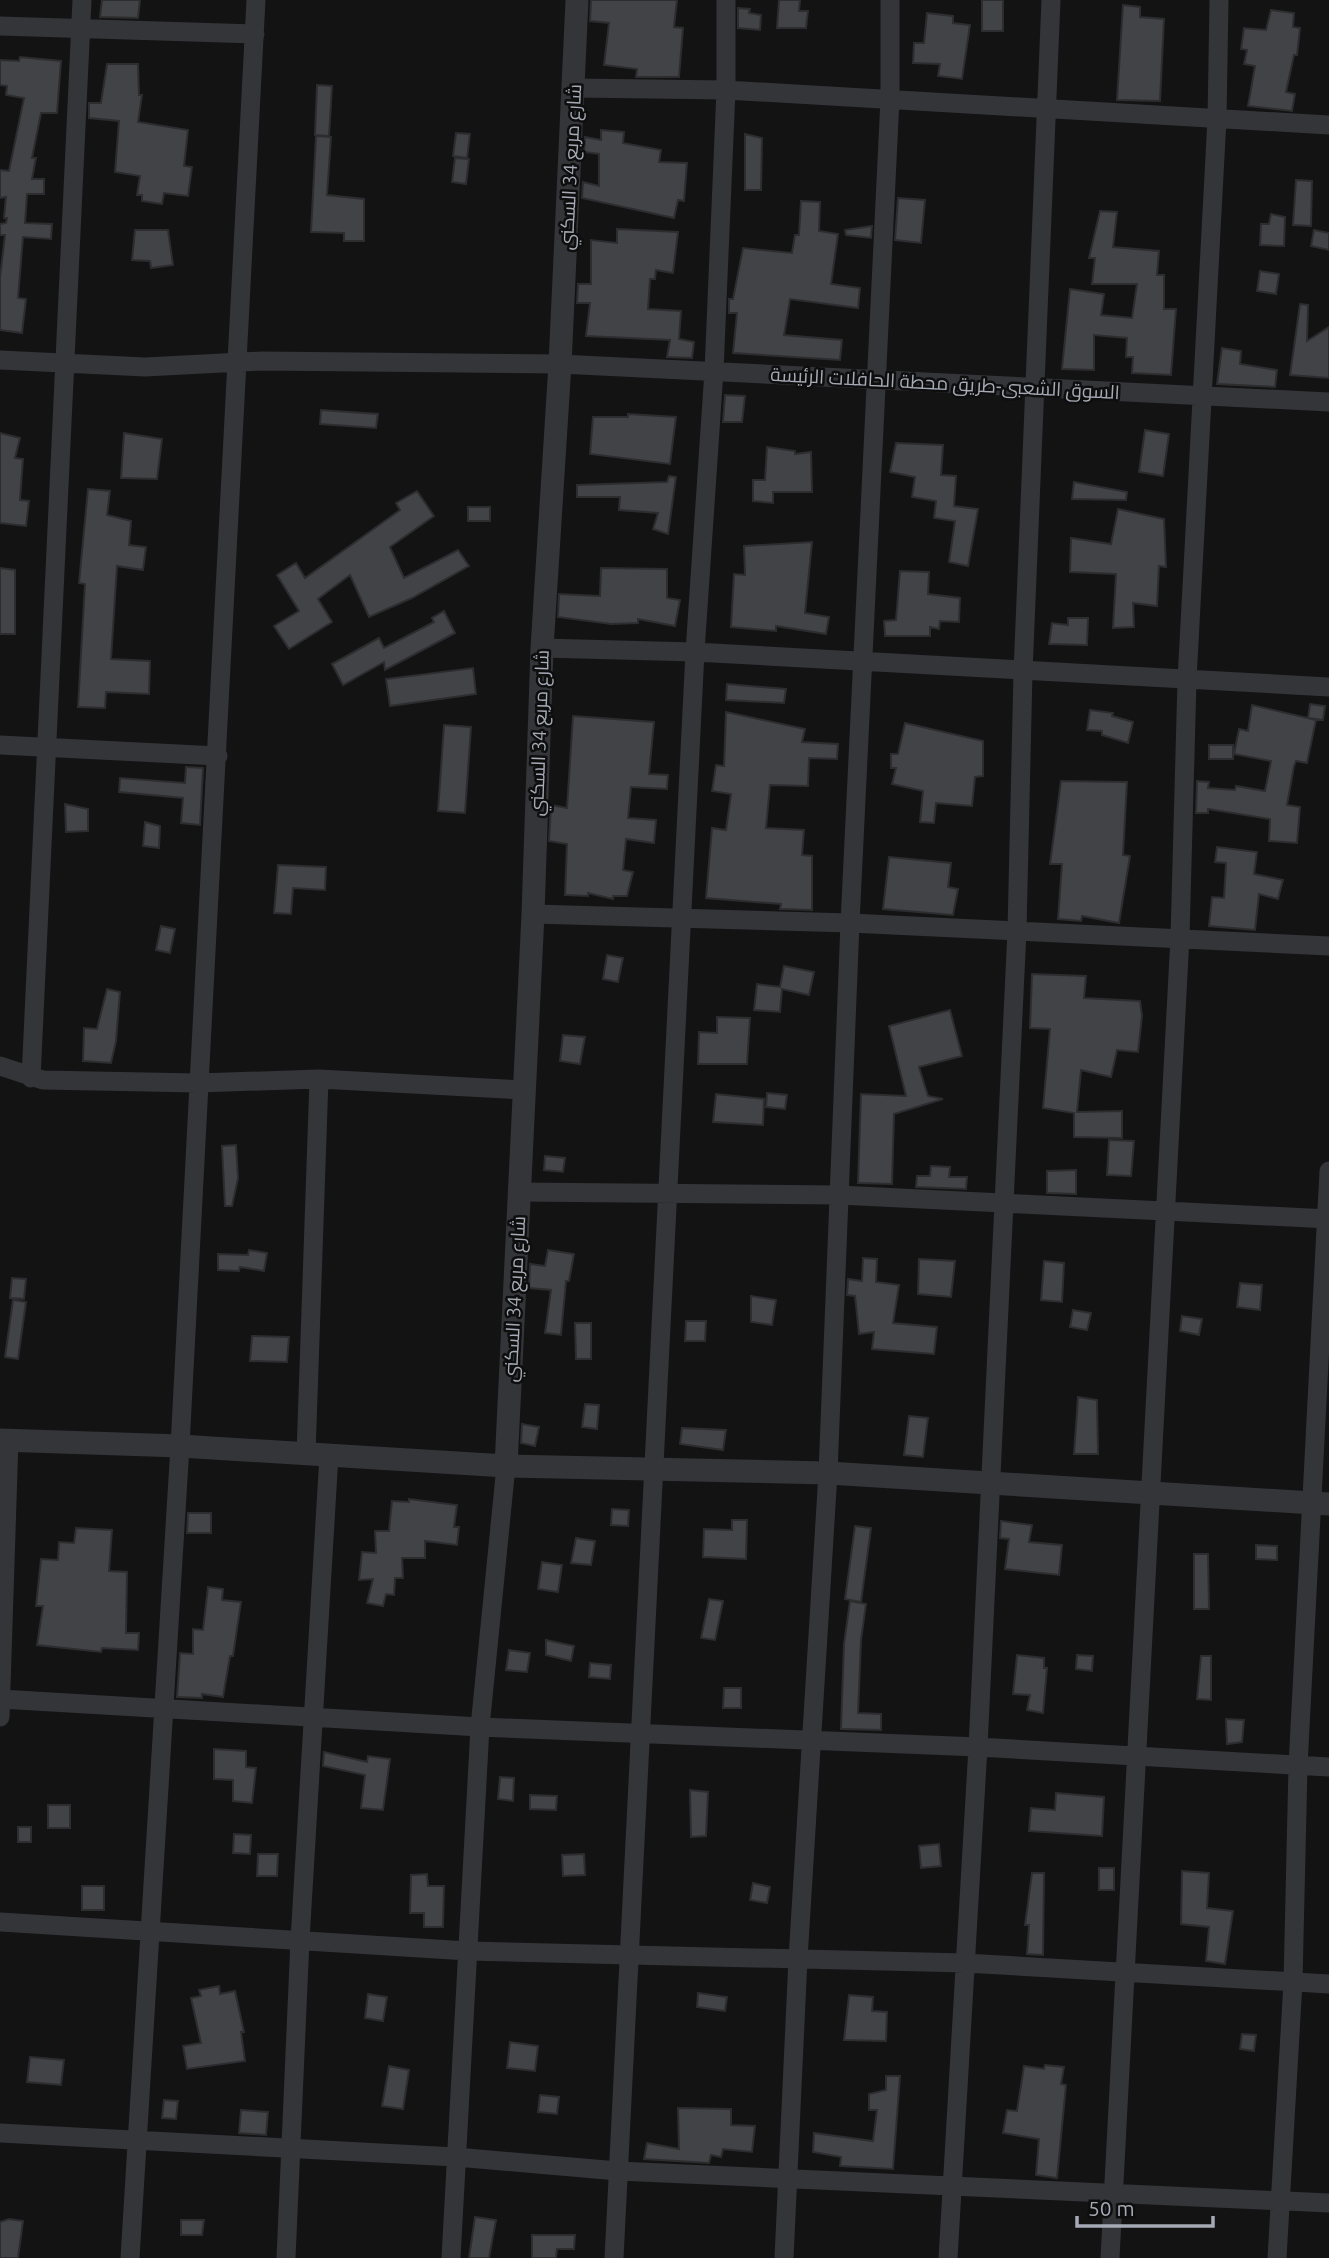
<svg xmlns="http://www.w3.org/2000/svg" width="1329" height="2258" font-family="Ubuntu,Cairo,sans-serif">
<rect width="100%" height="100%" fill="#131314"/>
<!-- building -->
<path fill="#424347" stroke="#2d2d30" stroke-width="2" d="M102 0H140L138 18 100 17Z
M591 0H677L674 27 683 28 679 77H636L637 69 604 65 609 23 590 21Z
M779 0H800L799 11H808L806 28H777Z
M982 0H1003V31H982Z
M1123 5 1140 7V17L1164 19 1160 101 1117 100Z
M738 8 750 9 749 13 761 15 760 30 738 28Z
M1271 10 1294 13 1293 27 1300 28 1297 55H1294L1286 92 1295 94 1292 111 1248 106 1255 66 1244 64 1247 50 1241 49 1244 28 1266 30Z
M927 13 953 16V23L970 25 962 79 938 76 940 64 913 63 914 43H924Z
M20 57 61 61 57 113H41L32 158H36L32 179H44V194H27L25 223 52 224 51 239 23 237 18 298 26 299 22 333 0 330V278L5 235H0V224L6 223 7 218H4L6 197 0 198V170L9 171 24 98 6 95 7 86 0 85V60L19 61Z
M107 64H138L139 95H142L138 122 188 130 184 166 192 167 188 196 164 193 162 204 142 201V195H137L140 176 115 172 119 121 89 118V103H101Z
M317 85 332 86 329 136 315 135Z
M601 130 624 132 623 143 661 150 659 162 687 163 684 201 678 200 674 218 582 198 583 182 599 186V154L584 152 585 137 601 140Z
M456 133 470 134 467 158 453 156Z
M745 134 762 138 761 190H745Z
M316 136 331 137 327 195 364 199V241H344V233L311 232Z
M455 158 469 159 466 184 452 182Z
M1296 180 1312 181 1311 226 1293 225Z
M898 198 925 200 921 243 895 240Z
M801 201 820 202 819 231 838 234 831 284 860 288 858 308 790 299 784 335 842 340 840 360 733 353 737 313H729V299H733L743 248 792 253 795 235H799Z
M1100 211 1117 212 1113 247 1159 251 1157 275H1164V309H1176L1171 375 1132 373 1133 357H1126L1127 338 1094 335V370L1062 369 1070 289 1104 294 1101 315 1132 318 1137 284H1092L1095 258H1089Z
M1271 214 1285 217 1284 246 1260 245 1261 224H1269Z
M872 226 871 238 846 235 845 230Z
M617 229 678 232 673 273 656 270 655 279H650L648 309 681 311 679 339 694 342 692 358 667 357 670 340 586 336 590 303H577L578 284H591V240L617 243Z
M135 230H168L173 265 151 268 150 261 132 260Z
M1314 230 1329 233V250L1311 246Z
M1260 271 1279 274 1276 294 1257 291Z
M1300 304 1308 305 1307 341 1329 327V378L1290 375Z
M1222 348 1241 351 1240 364 1277 370 1275 387 1217 384Z
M725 395 745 396 742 422H723Z
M321 410 378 414 376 428 320 424Z
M628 414 676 417 670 464 590 454 593 417H628Z
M1145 430 1169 434 1163 476 1139 472Z
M0 433 20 438 15 458 23 459 20 500 29 501 26 526 0 523Z
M124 433 162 439 157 479 121 478Z
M896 443 943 445 941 475 956 476 954 506 978 509 968 566 949 562 955 521 934 518 936 501 912 497 915 477 890 472Z
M767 447 795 451V454L811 452 812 492H773V503L753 501V480H765Z
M669 476 676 477 668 534 653 529 658 513 619 510 620 497H577V485L667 482Z
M1074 482 1127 492 1126 500 1072 499Z
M88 489 110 491 107 515 131 521 129 545 146 547 143 570 117 566 111 659 150 661 149 694 106 692 105 708 78 707 85 584 79 583Z
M417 491 434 516 390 547 404 578 458 550 469 566 412 598 369 617 350 575 318 599 332 622 289 649 274 626 299 611 277 575 296 563 305 578 400 510 396 503Z
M468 507H490V521H468Z
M1118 509 1164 519 1166 567 1159 566 1157 606 1133 603 1134 627 1113 628 1116 574 1070 572 1071 538 1111 544Z
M812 542 805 613 829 617 826 634 776 626V631L731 627 734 574 745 575 744 546Z
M0 568 15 570V634H0Z
M601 568 667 569V598L680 600 675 626 638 619V623L611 624 558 617 559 594 600 596Z
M900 571 929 572 928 594 960 598 959 622 940 621 939 629 930 627V636H885L884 621 896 620Z
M444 611 455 633 385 670 384 662 343 685 332 664 379 638 384 648 434 622 432 618Z
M1068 618H1088L1087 645 1049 644 1052 623 1068 625Z
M473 668 476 694 390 706 386 679Z
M727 684 786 689 784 703 726 700Z
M1310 704 1325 706 1323 720 1308 718Z
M1252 705 1316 720 1307 763 1296 761 1294 766 1287 805 1300 807 1297 843 1269 841 1270 819 1208 809V813H1196L1197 781 1209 782 1208 788 1235 790 1236 786 1265 791 1271 761 1234 754 1239 729 1248 731Z
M1090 710 1113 713 1112 716 1133 722 1128 743 1102 735V731L1087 730Z
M726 712 805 729 802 742 838 744 837 759 809 758 808 786 770 785 766 828 804 830 802 855 812 856V910L780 909 781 904 706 898 712 828 726 830 731 794 712 791 716 765 724 766Z
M573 716 654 722 649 774 668 775 667 789 631 787 628 818 656 820 654 843 626 839 623 870 633 872 627 896H613V899L588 893V896L565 895 567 844 549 841 551 805 567 808Z
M905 723 983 741V776L975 777 972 806 936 803 934 823 920 822 923 791 892 784 896 768H891V754H898Z
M444 725 471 727 465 813 438 811Z
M1209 745H1233V759H1209Z
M186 767 203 768 200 825 181 823 183 798 119 792 120 778 185 783Z
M1061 781 1127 782 1123 855 1130 856 1119 923 1082 916 1081 921 1058 919 1062 864H1050Z
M65 804 88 809V831L66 832Z
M145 822 160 826 159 848 143 846Z
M1217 847 1257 852 1254 874 1283 880 1278 899 1259 894 1255 930 1209 926 1212 897 1224 898 1226 863 1215 862Z
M889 857 951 863 948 887 958 889 953 915 883 909Z
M278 865 326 867 325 890 293 888 291 914 274 913Z
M161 926 175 929 170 953 156 950Z
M607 955 623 958 618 982 603 979Z
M784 966 814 972 809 995 782 989 780 1012 754 1010 757 984 780 987Z
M1032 974 1086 976 1084 998 1140 1001 1142 1016 1138 1052 1117 1050 1111 1077 1081 1070 1077 1112 1122 1111V1138L1074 1137V1113L1043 1108 1050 1029 1030 1028Z
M107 989 120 992 116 1041 111 1063 83 1061 84 1028 97 1029Z
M950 1010 962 1056 919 1067 928 1096 943 1099 894 1114 892 1184 858 1183 861 1094 906 1096 889 1026Z
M717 1017 750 1018 747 1064H698L699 1032 717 1033Z
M563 1035 585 1037 580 1064 560 1061Z
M767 1093 787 1095 785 1109 766 1107Z
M716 1094 764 1099 763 1125 713 1122Z
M1109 1140 1134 1141 1131 1176 1107 1175Z
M236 1145 238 1178 232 1206H225L222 1146Z
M545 1156 565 1158 563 1172 544 1170Z
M931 1166 950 1167 949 1177H967L966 1189 916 1187 917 1176H930Z
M1076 1170V1194L1047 1193V1171Z
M249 1250 267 1253 264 1271 240 1267 239 1271 218 1270V1254L248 1255Z
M548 1250 574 1254 569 1281H566L561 1335 545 1333 551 1290 529 1288 530 1264 545 1266Z
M863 1258 877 1259 876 1282 899 1285 893 1323 937 1327 934 1354 872 1349 874 1332 859 1334 855 1296 847 1295 848 1279 862 1281Z
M919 1259 955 1261 951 1297 918 1294Z
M1044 1261 1064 1263 1062 1302 1041 1300Z
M12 1278 26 1279 24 1299 10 1298Z
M1240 1283 1262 1285 1260 1310 1237 1307Z
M751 1296 776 1300 772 1325 751 1322Z
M13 1300 26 1302 18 1359 5 1357Z
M1073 1310 1091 1313 1087 1330 1070 1327Z
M1182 1316 1202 1319 1199 1335 1180 1331Z
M686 1321H706L705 1341H685Z
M575 1323H591V1359H576Z
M252 1336 289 1337 287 1362 250 1361Z
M1078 1397 1097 1400 1098 1454H1074Z
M585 1404 599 1405 597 1429 582 1427Z
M909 1416 928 1418 923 1457 904 1455Z
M522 1424 539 1427 535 1446 521 1443Z
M682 1428 726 1430 723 1450 680 1444Z
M409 1499 457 1505 454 1527H459L457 1545 425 1541V1558H402L403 1578H395L394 1595 386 1594 383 1606 367 1603 373 1579 359 1580 362 1552 376 1553 375 1531H389L392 1501 409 1502Z
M612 1509 629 1510 628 1526 611 1525Z
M188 1513H211V1533H187Z
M732 1520H747L746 1559 703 1557 704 1529 732 1530Z
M1001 1521 1032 1525 1029 1542 1062 1545 1059 1575 1005 1569 1009 1539 1000 1538Z
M855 1526 871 1528 861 1602 845 1599Z
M76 1528 112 1530 109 1571 127 1572 126 1633H139L138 1650 102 1648 101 1652 37 1645 43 1606H36L41 1559 58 1560 59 1542 74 1543Z
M576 1538 595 1541 591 1565 571 1563Z
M1256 1545 1277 1546V1560L1256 1559Z
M1194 1554H1208L1209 1609H1194Z
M542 1562 562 1565 558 1592 538 1589Z
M208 1587 223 1589 222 1600 241 1602 233 1656H230L223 1697 202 1694V1698L177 1697 180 1653 193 1654V1629L203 1630Z
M709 1599 723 1601 715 1640 701 1638Z
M850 1601 866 1604 861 1640 858 1713 881 1714V1730L841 1729 844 1644Z
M546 1640 574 1646 571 1661 546 1655Z
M509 1650 530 1653 527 1672 506 1670Z
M1017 1655 1044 1658V1668H1047L1043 1713 1027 1710 1030 1695 1013 1694Z
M1077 1655 1093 1656 1092 1671 1076 1669Z
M1201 1656H1211V1700L1197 1699Z
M590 1663 611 1665 610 1679 589 1677Z
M724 1688H741V1708H723Z
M1226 1719 1244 1720 1242 1742 1227 1744Z
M214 1749 246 1751V1767L256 1768 252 1803 233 1801V1780L214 1779Z
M324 1752 367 1762 368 1756 390 1759 383 1810 361 1808 365 1775 323 1766Z
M500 1777 514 1778 513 1801 498 1799Z
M690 1790 708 1792 706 1836 691 1837Z
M1056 1793 1104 1797 1102 1836 1029 1831 1031 1808 1055 1810Z
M530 1795 557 1796 556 1810 530 1809Z
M48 1805H70V1828H48Z
M18 1827H31V1842H18Z
M234 1834 251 1835 250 1854 233 1853Z
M939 1844 941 1866 921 1868 919 1846Z
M258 1854H278L277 1876H257Z
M584 1854 585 1875 563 1876 562 1855Z
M1099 1868H1114V1890H1099Z
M1182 1871 1209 1873 1207 1908 1233 1911 1225 1964 1206 1961 1209 1927 1181 1924Z
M1032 1873H1044L1043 1955 1027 1954 1029 1925H1025Z
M427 1874 428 1886H444L443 1927H424V1913H410L411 1875Z
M753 1883 770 1887 767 1903 750 1900Z
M82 1886H104V1910H82Z
M219 1986 220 1994 235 1991 244 2032H241L245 2061 187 2069 183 2046 201 2043 191 1998 201 1996 199 1990Z
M698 1993 727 1997 725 2011 697 2007Z
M368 1994 387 1997 383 2021 365 2018Z
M849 1995 873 1997 872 2011 887 2012 886 2041 844 2040Z
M1242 2034 1256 2035 1254 2051 1240 2049Z
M510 2042 538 2046 535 2071 507 2068Z
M30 2057 64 2060 61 2085 27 2082Z
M1045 2065 1064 2067 1061 2084 1066 2085 1057 2178 1036 2175 1039 2139 1003 2133 1007 2110 1017 2111 1024 2066 1044 2069Z
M389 2066 409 2070 403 2109 382 2106Z
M886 2076H900L893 2169 840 2166 841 2157 813 2152 814 2133 873 2141 877 2110H869V2094L886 2090Z
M540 2095 559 2097 557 2114 538 2112Z
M164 2100 178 2101 176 2119 162 2118Z
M678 2108 731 2109V2125L755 2126 752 2152 723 2149 721 2157 711 2155 709 2163 644 2159 647 2143 679 2149Z
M241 2110 268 2112 266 2135 239 2133Z
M475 2217 496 2220 489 2258H469Z
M9 2219 23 2221 18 2258H0V2222Z
M181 2220H204L202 2235H181Z
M532 2235H575L574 2249H557L556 2258H532Z"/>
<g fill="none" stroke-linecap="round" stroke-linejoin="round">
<!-- minor -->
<path stroke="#343539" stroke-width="19" d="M0 26 255 34
M575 88 726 90 1329 125
M0 360 145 367 262 361 560 364 1329 402
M542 648 695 652 1329 687
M0 745 218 756
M533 914 850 923 1329 946
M0 1066 43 1080 198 1083 319 1079 524 1090
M31 1078 82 0
M519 1192 839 1195 1329 1219
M306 1454 319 1079
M0 1699 480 1727 978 1747 1329 1767
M0 1717 9 1440
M0 1922 468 1951 965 1963 1329 1984
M0 2133 456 2157 618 2171 1329 2203
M130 2258 180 1446 256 0
M286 2258 300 1940 329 1455
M451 2258 480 1727 506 1466
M614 2258 695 652 714 371 726 90V0
M784 2258 798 1959 828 1473 850 923 890 99V0
M948 2258 978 1747 1017 931 1023 672 1051 0
M1110 2258 1180 937 1187 680 1217 119 1219 0
M1277 2258 1293 1982 1298 1766 1329 1171"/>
<!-- tertiary -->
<path stroke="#343539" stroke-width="23" d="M0 1440 180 1446 506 1466 828 1473 1329 1504
M506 1466 533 914 542 648 560 364 577 0"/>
</g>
<g text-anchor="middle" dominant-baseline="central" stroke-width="5" stroke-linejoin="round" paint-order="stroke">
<!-- street labels -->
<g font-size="19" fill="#a5aab5" stroke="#0e0e0f">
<text transform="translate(570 167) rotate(-87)">شارع مربع 34 السكني</text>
<text transform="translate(945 383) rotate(3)">السوق الشعبى-طريق محطة الحافلات الرئيسة</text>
<text transform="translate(539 733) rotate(-88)">شارع مربع 34 السكني</text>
<text transform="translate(514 1299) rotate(-87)">شارع مربع 34 السكني</text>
</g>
</g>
<!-- scale -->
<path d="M1077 2216v10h136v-10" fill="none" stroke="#a5aab5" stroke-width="3.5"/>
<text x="1088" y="2216" font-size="21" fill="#a5aab5" stroke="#0e0e0f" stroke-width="5" paint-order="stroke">50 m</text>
</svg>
